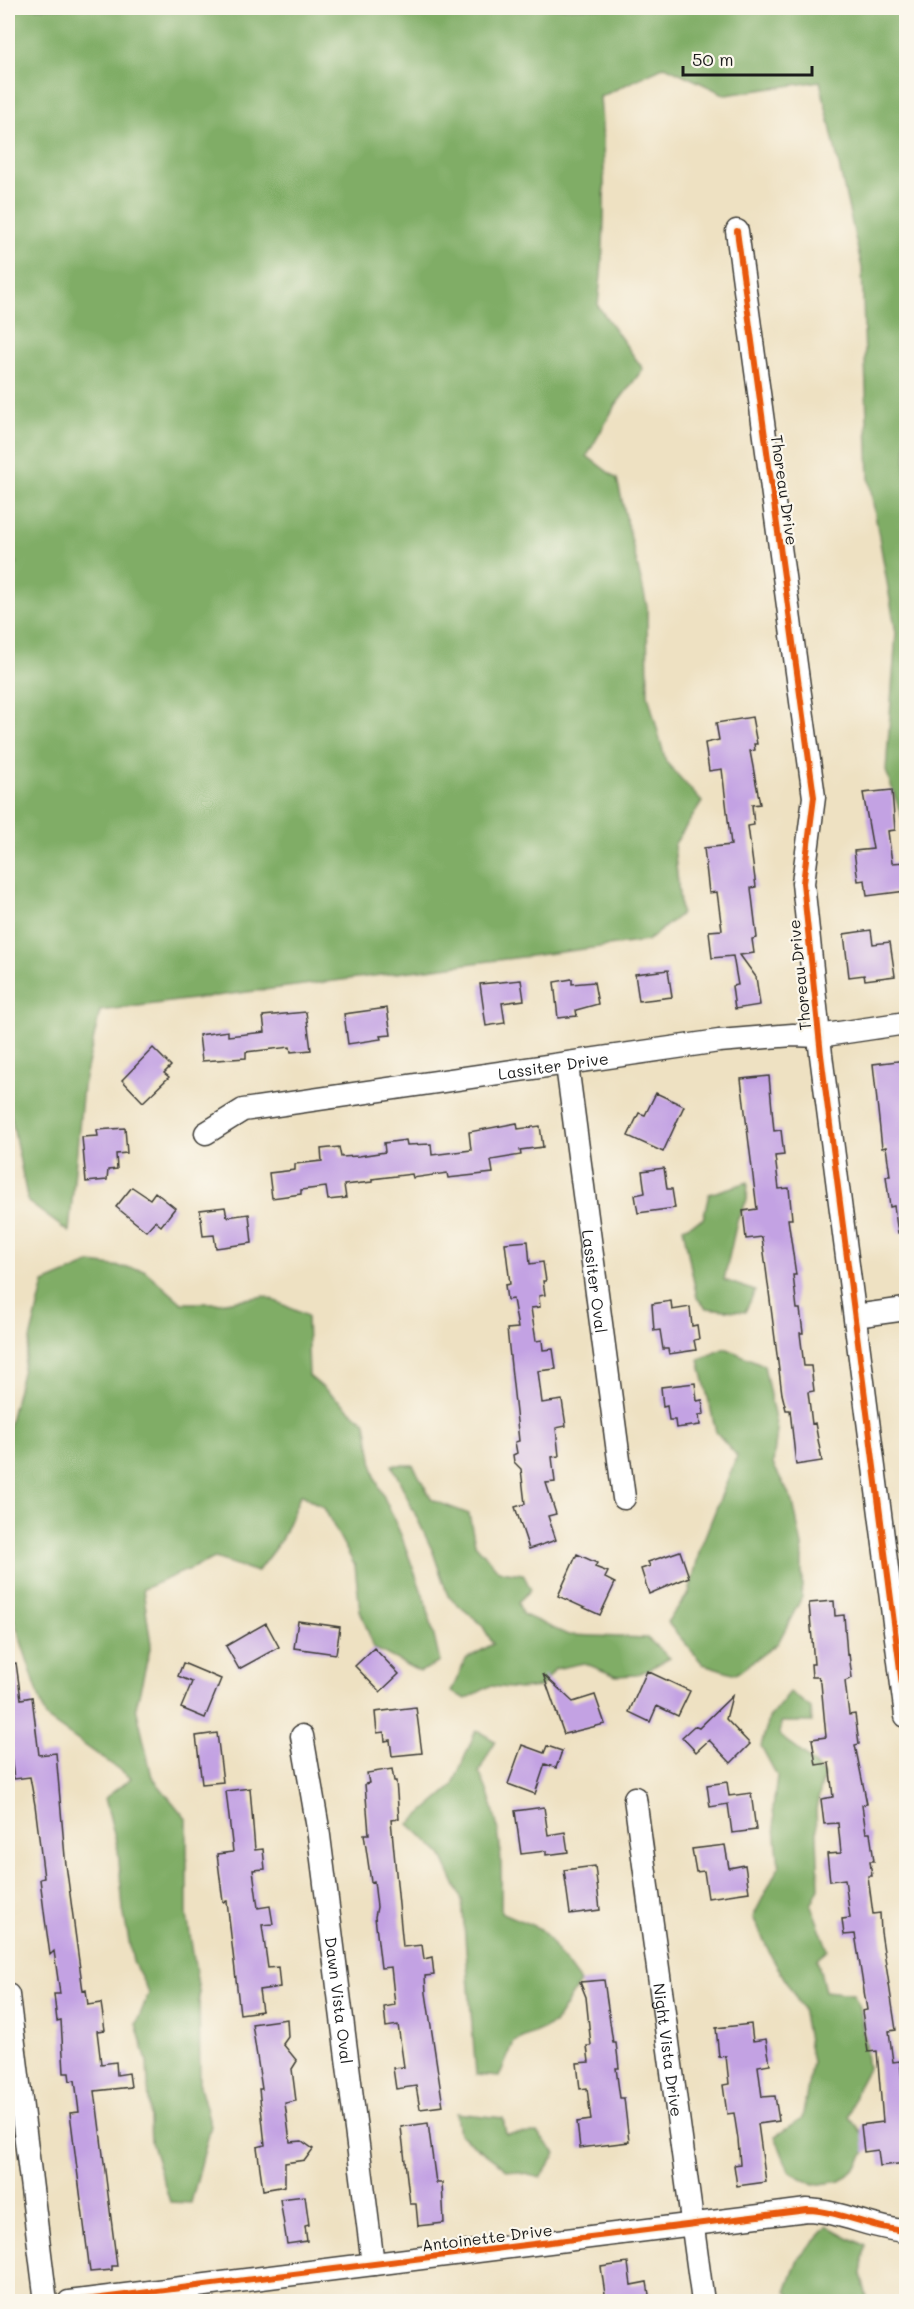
<svg xmlns="http://www.w3.org/2000/svg" width="914" height="2309" font-family="Mali,sans-serif">
<rect width="100%" height="100%" fill="#fbf7ec"/>
<filter id="ink" filterUnits="userSpaceOnUse"><feTurbulence type="fractalNoise" baseFrequency=".0167" numOctaves="2"/><feDisplacementMap in="SourceGraphic" scale="12" xChannelSelector="R" yChannelSelector="G"/><feConvolveMatrix kernelMatrix="1 2 1 2 8 2 1 2 1" color-interpolation-filters="sRGB"/></filter>
<filter id="wash" filterUnits="userSpaceOnUse"><feTurbulence type="fractalNoise" baseFrequency=".008" numOctaves="4" result="noise"/><feDisplacementMap in="SourceGraphic" scale="24" xChannelSelector="R" yChannelSelector="G"/><feGaussianBlur stdDeviation="1.35" result="paint"/><feColorMatrix in="noise" values="0 0 0 0 0 0 0 0 0 0 0 0 0 0 0 0 0 1.4 0 .05"/><feComposite in="paint" operator="in"/></filter>
<g filter="url(#wash)">
<rect width="100%" height="100%" fill="#eee1c2"/>
<!-- forest -->
<path fill="#80ad66" stroke="#4e6441" stroke-width="1.5" d="M8 8H906V829L886 771 896 633 869 480 862 268 820 81 726 95 665 66 600 97C606 167 606 237 598 306L643 369 615 406 587 456 617 479 647 606 648 695 666 762 702 802 674 845 681 914 647 941 100 1011 83 1086 69 1232 28 1202 8 1101V576L17 563 8 549Z
M748 1182 747 1200 737 1221 724 1280 755 1291 745 1312 706 1308 697 1298 683 1228 703 1219 709 1194Z
M91 1263 144 1270 182 1303H218L265 1296 307 1316 309 1376 366 1423 375 1477 401 1535 427 1606 440 1662 420 1672 374 1648 360 1610 355 1566 324 1508 301 1494 281 1540 257 1572 215 1558 143 1589 151 1644 136 1707 152 1777 187 1820V1915L199 1992 200 2086 211 2126 191 2203 170 2202 151 2142 147 2062 136 2024 149 1993 133 1962 123 1910 118 1850 105 1798 131 1778 46 1718 9 1604 8 1429 44 1283Z
M725 1348 764 1365 777 1430 773 1464 793 1502 802 1546V1597L778 1643 736 1674 703 1664 667 1622 689 1593 700 1549 737 1456 716 1432 699 1360Z
M392 1465H413L432 1500 469 1514 475 1544 499 1571 523 1574 531 1590 518 1602 522 1614 568 1635 647 1638 670 1658 637 1675 616 1676 584 1663 555 1669 541 1687 520 1689 490 1686 466 1699 451 1692 466 1659 493 1644 482 1625 448 1596 433 1552Z
M790 1692 811 1708 812 1722H781L780 1736 805 1755 824 1775 816 1809 819 1888 811 1905 828 1950 817 1959 825 1991 853 1994 860 2007 868 2068 857 2089 849 2117 870 2142 858 2165 840 2181 814 2185 789 2171 775 2136 802 2119 812 2062 802 2008 772 1958 753 1917 779 1866 773 1808 777 1776 761 1746 769 1718Z
M476 1730 495 1741 479 1772C503 1821 502 1858 501 1912L541 1929 580 1982 554 2024 514 2042 499 2077 476 2075 462 1900 441 1854 409 1824 452 1787Z
M456 2113 503 2118 506 2134 537 2133 556 2153 541 2178 507 2170 459 2134Z
M828 2226 865 2246 861 2274 868 2301H798L786 2292 798 2259Z"/>
<g id="blocks">
<!-- building -->
<path fill="#c3a2e3" d="M752 717 757 744H754L755 750 750 751 760 804 752 805 754 825 748 826 756 887 751 888 757 938 752 939 754 953 740 955 756 977 760 1005 735 1009 732 986 738 985 733 956 712 958 709 931 722 930 717 892 709 893 704 848 731 845 722 769 709 771 705 743 719 740 716 723Z
M892 790 895 830 888 831 892 863 906 862V891L867 896 865 880 858 881 854 851 873 849 863 793Z
M871 930 873 944 890 942 895 976 865 980 864 975 849 977 844 934Z
M668 970 672 997 639 1001 635 974Z
M572 979V984L594 982 598 1004 576 1010 577 1016 558 1018 554 982Z
M521 980 524 1000 502 1003 505 1023 486 1026 480 984Z
M387 1008 391 1035 380 1036 381 1039 348 1044 344 1014Z
M306 1012 311 1050 291 1052 290 1047 246 1052V1058L202 1061 199 1035 228 1031V1036L265 1032 263 1016Z
M153 1048 171 1066 164 1073 169 1077 143 1102 122 1080Z
M906 1060V1232L898 1233 894 1206 890 1207 886 1176H890L886 1147 882 1148 873 1064Z
M769 1076 774 1131 781 1130 784 1155 775 1156 779 1189 789 1188 792 1219H788L796 1275H793L797 1309H800L803 1333H800L804 1366H811L814 1391 808 1392 812 1424 815 1423 822 1461 796 1465 790 1410H786L782 1394 762 1237 746 1239 743 1211 757 1209 741 1079Z
M656 1093 684 1106 663 1152 628 1136 639 1113 645 1115Z
M517 1123 518 1129 540 1126 543 1147 520 1150 521 1155 491 1160 493 1173 448 1178 447 1173 413 1178 412 1174 372 1179V1182L344 1185 346 1198 328 1200 326 1187 301 1190V1194L272 1198 269 1173 295 1170V1164L322 1161 321 1149 339 1147 341 1157 359 1156 385 1152 384 1143 406 1140 407 1145 431 1144 432 1155 471 1150 469 1132Z
M125 1128 127 1153 116 1154 117 1169 108 1170 107 1180 86 1182 82 1137 98 1136 97 1130Z
M664 1168 667 1189H672L675 1208 638 1213 635 1195 645 1193 642 1171Z
M132 1187 150 1199 155 1192 175 1208 161 1226 155 1221 146 1231 116 1207Z
M225 1207 227 1217 249 1214 252 1243 216 1248 214 1235 203 1236 200 1210Z
M528 1241 530 1264 543 1262 546 1281H543L545 1295 539 1296 540 1307 531 1308 536 1341 542 1340 543 1350 553 1349 556 1369 538 1371 542 1403 562 1400 566 1426 556 1428 559 1456 552 1457 555 1482 546 1483 556 1514 548 1516 556 1540 529 1549 515 1507 525 1504 521 1469 514 1462 513 1455 517 1453 515 1442 519 1441 507 1329 518 1328 513 1299 507 1300 505 1285 510 1284 505 1243Z
M671 1301 672 1310 690 1307 692 1326 697 1325 699 1339 694 1340 696 1350 669 1354 668 1349H663L660 1330 654 1331 652 1304Z
M695 1383 697 1401 702 1400 704 1414 699 1415 700 1425 676 1428 675 1420H669L667 1406 663 1407 661 1387Z
M680 1551 689 1577 649 1594 641 1569 650 1566 648 1562Z
M577 1554 597 1563 595 1567 608 1572 605 1578 615 1583 600 1615 558 1596Z
M834 1601 835 1616 844 1615 847 1655 849 1654 852 1678 845 1681 849 1715 855 1714 859 1744 855 1745 867 1804 862 1805 866 1833H870L874 1861H870L872 1876H868L873 1914 880 1913 881 1932 896 2030 889 2031 893 2062 900 2061 906 2116V2163L880 2166 878 2150 864 2152 861 2125 883 2122 877 2051 868 2052 862 2011 867 2010 855 1934 844 1935 842 1919 850 1918 845 1879 830 1881 827 1854 841 1853 838 1823 824 1824 821 1799 833 1797 829 1763 816 1765 812 1739 826 1737 821 1683 818 1677H812L811 1664H814L809 1603Z
M298 1621 340 1627 336 1654 294 1648Z
M266 1623 279 1647 239 1669 226 1646Z
M374 1648 399 1674 380 1692 355 1666Z
M16 1663 21 1699 32 1697 39 1755 56 1753 65 1857 83 1991 86 1990 88 2005 101 2003 105 2030 97 2031 101 2064 116 2062 117 2075 129 2073 131 2087 95 2091 117 2266H112V2270L90 2272 70 2113 79 2112 75 2080 70 2081 69 2073H64L61 2020 57 2021 54 1994H60L54 1951 50 1955 45 1919 40 1879 44 1878 35 1805 30 1777 14 1779 10 1749 8 1750V1664Z
M183 1663 221 1679 205 1718 181 1708 192 1682 178 1676Z
M647 1671 690 1691 678 1716 657 1706 650 1722 629 1712Z
M543 1674 573 1702 595 1695 605 1724 564 1734Z
M732 1696 726 1719 750 1744 731 1763 709 1740 696 1752 682 1737 694 1726 699 1728Z
M416 1707 422 1753 392 1756 390 1740 385 1741 384 1732 377 1733 375 1712Z
M217 1733 223 1782 202 1784 196 1736Z
M522 1745 544 1753 547 1746 562 1751 556 1768 545 1764 535 1794 508 1784Z
M392 1769 394 1781H396L399 1819 391 1820 403 1947 422 1945 424 1959 432 1957 434 1975 425 1976 426 1993 443 2106 420 2109 416 2086 396 2089 393 2068 404 2067 398 2025 386 2027 384 2007 395 2005 391 1967 381 1968 375 1917 377 1907 374 1881 371 1882 364 1834H369L365 1784 369 1783 367 1773Z
M727 1782 729 1796 751 1793 756 1830 732 1833 728 1804 710 1807 707 1785Z
M250 1788 255 1850 263 1849 265 1869 253 1870 258 1908 270 1906 273 1924 262 1925 268 1968 278 1967 280 1987 259 1990 262 2011 240 2014 227 1901 223 1902 217 1854 233 1852 226 1791Z
M544 1807 548 1835 565 1832 568 1852 546 1855V1851L521 1854 515 1811Z
M725 1845 729 1868 745 1865 749 1892 708 1898 704 1871 696 1872 692 1849Z
M595 1866 600 1910 570 1914 564 1870Z
M604 1980 613 2043H616L619 2068H616L620 2098H624L629 2142 580 2148 577 2122 591 2120 587 2088 580 2089 577 2063 589 2062 587 2046H591L586 1997 580 1982Z
M287 2019 288 2037 283 2044 297 2061 292 2069 296 2101 285 2103 290 2142 302 2141 313 2149 305 2160 285 2163V2186L263 2190 257 2147 265 2145 259 2089H262L252 2024Z
M751 2024 753 2041 766 2039 770 2064 758 2066 762 2097 775 2096 779 2121 758 2124 766 2182 737 2186 734 2165 740 2164 738 2139 734 2113 727 2114 723 2085 729 2084 726 2056 719 2057 716 2028Z
M428 2123 436 2183H442L444 2223 418 2226 416 2204H410L401 2127Z
M305 2196 309 2225 305 2226 307 2241 287 2244 280 2199Z
M628 2263 631 2285 647 2282 650 2301H606L601 2267Z"/>
</g>
</g>
<g filter="url(#ink)">
<use href="#blocks" fill-opacity="0" stroke="#3c3a35" stroke-width="1.5"/>
<g fill="none" stroke-linecap="round" stroke-linejoin="round">
<defs>
<g id="minor">
<path d="M737 231 814 797 803 883 821 1055 906 1716"/>
<path id="s1" d="M567 1065 624 1498"/>
<path id="s2" d="M206 1133 243 1110 719 1041 793 1035 819 1036 906 1023"/>
<path d="M855 1316 906 1309"/>
<path id="s3" d="M302 1736 318 1828 373 2264"/>
<path id="s4" d="M635 1798 703 2302"/>
<path d="M8 1995 46 2302"/>
<path d="M69 2302 807 2210C842 2211 872 2229 906 2231"/>
</g>
</defs>
<!-- minor casing -->
<use href="#minor" stroke="#3c3a35" stroke-width="25"/>
<!-- minor -->
<use href="#minor" stroke="#fff" stroke-width="22"/>
<defs>
<path id="cycleway" d="M737 231 814 797 803 883 821 1055 906 1716
M69 2302 807 2210C842 2211 872 2229 906 2231"/>
</defs>
<!-- cycleway casing -->
<use href="#cycleway" stroke="#fbf7ec" stroke-width="10"/>
<!-- cycleway -->
<use href="#cycleway" stroke="#e8590c" stroke-width="6"/>
</g>
</g>
<g text-anchor="middle" dominant-baseline="central" stroke-width="4.5" stroke-linejoin="round" paint-order="stroke">
<!-- street labels -->
<g font-size="16" fill="#1c1c1c" stroke="#fbf7ec">
<text transform="translate(785 490) rotate(82)">Thoreau Drive</text>
<text transform="translate(799 975) rotate(-96)">Thoreau Drive</text>
<text stroke="none"><textPath href="#s2" startOffset="357">Lassiter Drive</textPath></text>
<text stroke="none"><textPath href="#s1" startOffset="218">Lassiter Oval</textPath></text>
<text stroke="none"><textPath href="#s3" startOffset="267">Dawn Vista Oval</textPath></text>
<text stroke="none"><textPath href="#s4" startOffset="254">Night Vista Drive</textPath></text>
<text transform="translate(487 2237) rotate(-7)">Antoinette Drive</text>
</g>
</g>
<!-- margin -->
<rect width="914" height="2309" fill="none" stroke="#fbf7ec" stroke-width="30"/>
<!-- scale -->
<path d="M683 66v9h129v-9" fill="none" stroke="#1c1c1c" stroke-width="3"/>
<text x="692" y="66" font-size="18" fill="#1c1c1c" stroke="#fbf7ec" stroke-width="4.5" paint-order="stroke">50 m</text>
</svg>
